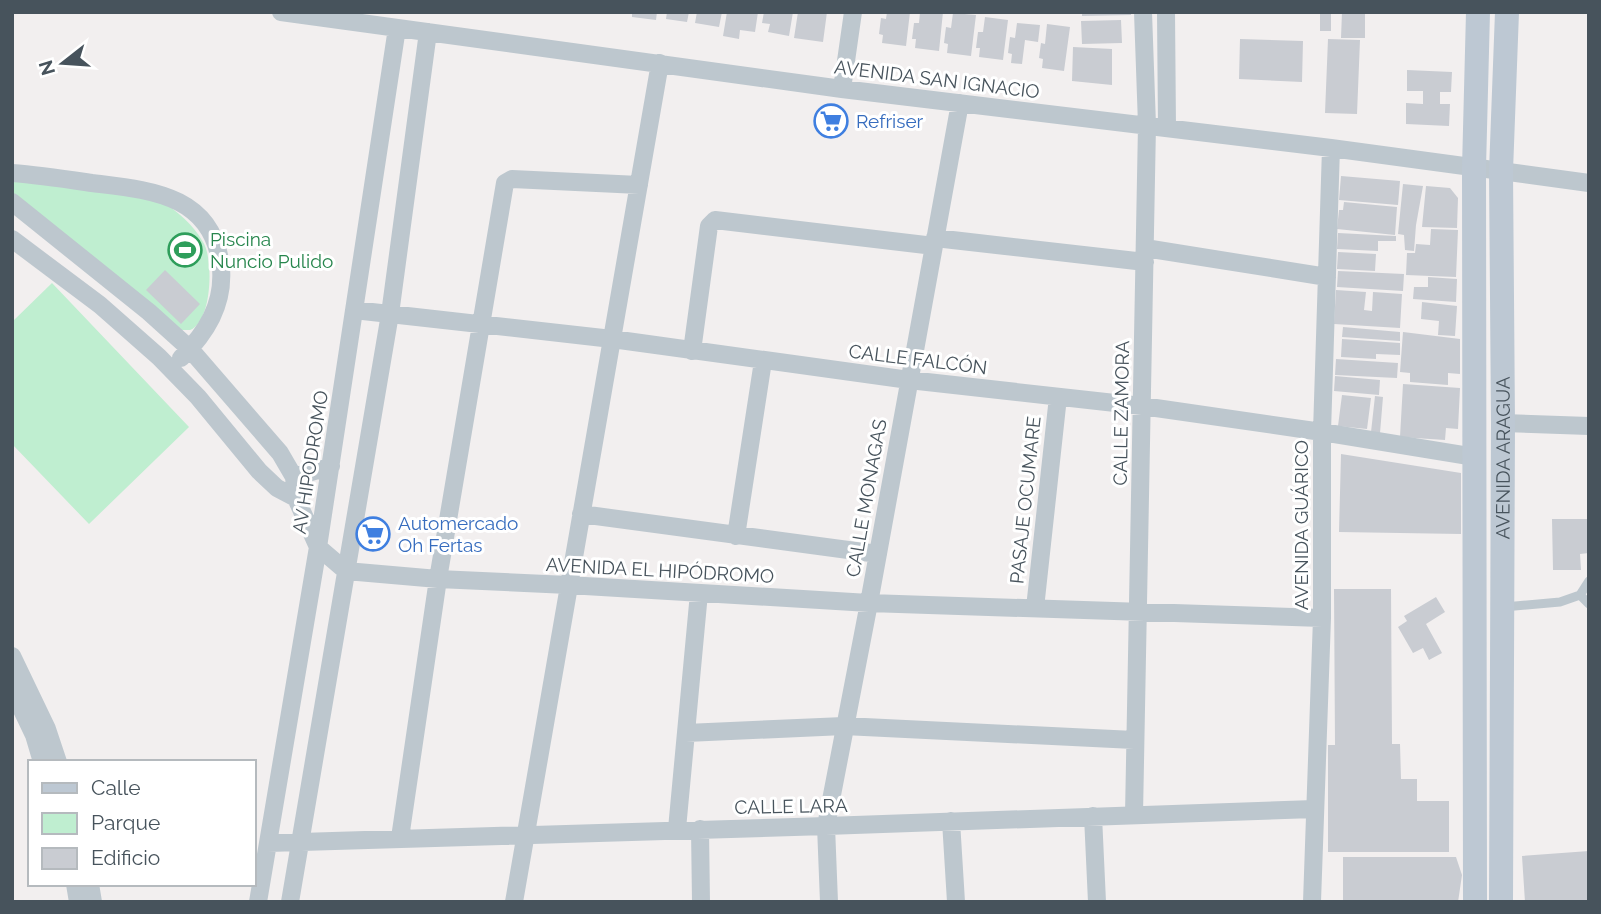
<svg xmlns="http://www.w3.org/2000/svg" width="1601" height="914" font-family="Raleway,sans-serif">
<defs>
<pattern id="water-waves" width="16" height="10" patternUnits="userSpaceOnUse" patternTransform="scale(1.75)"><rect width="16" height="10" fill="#8cdaea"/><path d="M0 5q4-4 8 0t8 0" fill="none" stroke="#74b3c1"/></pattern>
</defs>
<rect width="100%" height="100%" fill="#f2efef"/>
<!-- park -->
<path fill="#bfeed0" d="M20 180 160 200C177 211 193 224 203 242 214 259 212 322 190 330 189 330 179 330 179 330L12 202V183Z
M52 283 189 427 89 524 12 444V322Z"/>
<!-- water -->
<path fill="url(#water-waves)" d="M185 233 199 259 186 267 171 240Z"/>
<!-- building -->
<path fill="#c9ccd2" d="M632 12H657L656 20 632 17Z
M667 12H689L687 22 666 19Z
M697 12H722L719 27 695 23Z
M727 12H758L755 32 740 30 739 39 723 36Z
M764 12H793L789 36 768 32 770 24 762 23Z
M798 12H827L823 42 794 38Z
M887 12H910L906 46 882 43 883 35 879 34 881 18 886 19Z
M920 12H943L939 51 915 48 916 39H912L914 23H919Z
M1082 12H1131V15L1082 16Z
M1320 12H1331V31H1320Z
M1342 12H1365V38H1341Z
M953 13 976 15 971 56 947 53 948 44 944 43 946 27 951 28Z
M985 17 1008 20 1003 60 979 57 980 48H976L978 32H983Z
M1121 20 1122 43 1082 44 1081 21Z
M1017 23 1040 25 1038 42 1025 40 1022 64 1011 63 1012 54 1008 53 1010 37 1015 38Z
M1047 24 1070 27 1064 71 1042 68 1043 59 1039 58 1041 43 1045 44Z
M1240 39 1303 41 1302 82 1239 79Z
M1328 39 1360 40 1357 114 1325 113Z
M1073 47 1112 49V85L1072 81Z
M1407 70 1452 72 1451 92H1440V104H1450L1449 126 1406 124V103L1423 104V91H1407Z
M1341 176 1400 181 1398 205 1339 200Z
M1403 184 1423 186 1416 225 1414 251 1405 250 1404 235 1398 234Z
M1426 186 1450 188 1458 198 1457 228 1422 227Z
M1344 202 1397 207 1395 235 1337 229 1339 210H1343Z
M1431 229 1458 230 1456 277 1406 275 1407 253H1415L1416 244 1430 245Z
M1338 233 1396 236V241H1378V251L1337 249Z
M1338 252 1376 254 1375 271 1337 269Z
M165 270 200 304 181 324 146 290Z
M1338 271 1404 274 1403 291 1337 287Z
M1428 277 1457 279 1456 302 1413 299 1414 287H1428Z
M1336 290 1366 292 1364 310 1372 311 1373 292 1402 294 1400 328 1334 324Z
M1422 302 1457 306 1455 336 1438 335 1439 321 1421 319Z
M1343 327 1400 332V341L1342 337Z
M1403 332 1460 339V374L1448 373V385L1410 382V373L1400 372Z
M1342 339 1400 343V355L1376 354V359L1341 357Z
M1336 359 1398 363 1397 378 1335 375Z
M1335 376 1380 380 1379 395 1334 391Z
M1403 384 1460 388 1458 429 1446 428 1445 440 1400 437Z
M1342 395 1371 398 1367 429 1338 426Z
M1375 396 1383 397 1380 433 1371 432Z
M1341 454 1461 473V534L1339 532Z
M1552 519H1589V553L1580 554 1581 570H1553Z
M1334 589H1391L1392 744H1400L1401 779H1417V801H1449V852H1328V745H1335Z
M1436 597 1445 612 1426 624 1442 653 1429 660 1423 648 1413 653 1398 627 1407 621 1404 616Z
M1589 851V902H1525L1522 856Z
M1343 857H1456L1462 875 1458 902H1343Z"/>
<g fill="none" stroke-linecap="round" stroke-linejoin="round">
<!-- lane -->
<path stroke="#bdc7ce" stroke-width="9" d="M1580 595 1589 604
M1504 607 1560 602 1580 595 1589 581"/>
<!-- street -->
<path stroke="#bdc7ce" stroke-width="18" d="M281 12 842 89 1331 148 1589 183
M1166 12 1167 128
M842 89 853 12
M12 173C39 175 65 179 92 183 149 190 214 194 221 268 224 305 206 333 181 358
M12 202 149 312 190 349 280 453 294 477 296 498
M935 238 1145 262
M12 239 100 305 159 357 198 397 259 471 277 488 296 498 318 547 346 571 438 579 568 585 869 603 1322 618
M1145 248 1327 277
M354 310 612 339 909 380 1142 406 1322 432 1475 457
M692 351 709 226 715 220 934 246
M1503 423 1589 426
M294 477 331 466
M581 514 878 554
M736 536 763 361
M1035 608 1058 397
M12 656 47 729 58 762
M12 689 34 735 42 762
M686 733 844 726 1134 740
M1134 815 1147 125 1143 12
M1093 816 1097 902
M951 821 956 902
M677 829 699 593
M700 829 701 902
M400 838 438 579 505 183 512 179 639 185
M268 843 826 826 1314 809
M75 884 78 902
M90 884 93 902
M258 902 318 547 397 28
M290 902 390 314 428 32
M514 902 660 63
M829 902 826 826 869 603 960 103
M1312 902 1322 618V432L1331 148"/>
<!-- secondary -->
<g stroke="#bdc8d3" stroke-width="24">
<path d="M1475 902 1474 168 1478 12"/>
<path id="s1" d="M1501 902 1503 423 1501 171 1507 12"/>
</g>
</g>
<!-- icons -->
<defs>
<symbol id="supermarket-ring" viewBox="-11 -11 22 22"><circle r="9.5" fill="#fff" stroke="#3f7fe0" stroke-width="1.5"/><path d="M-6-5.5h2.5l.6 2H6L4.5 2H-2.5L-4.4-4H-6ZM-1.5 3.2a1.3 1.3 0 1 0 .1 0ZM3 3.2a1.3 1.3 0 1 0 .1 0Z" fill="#3f7fe0"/></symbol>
<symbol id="stadium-ring" viewBox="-11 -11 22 22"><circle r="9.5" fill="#fff" stroke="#2e9e5b" stroke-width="1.5"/><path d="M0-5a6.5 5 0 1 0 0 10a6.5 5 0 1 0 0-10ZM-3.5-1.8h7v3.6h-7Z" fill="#2e9e5b"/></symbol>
</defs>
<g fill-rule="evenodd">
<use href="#supermarket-ring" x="812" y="102" width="38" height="38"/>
<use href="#stadium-ring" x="166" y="231" width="38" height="38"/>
<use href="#supermarket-ring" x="354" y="515" width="38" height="38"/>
</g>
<g text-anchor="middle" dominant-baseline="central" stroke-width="6" stroke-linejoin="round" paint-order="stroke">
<!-- street labels -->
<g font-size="19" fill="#47535c" stroke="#fff">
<text transform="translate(937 79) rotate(7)">AVENIDA SAN IGNACIO</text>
<text transform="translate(918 359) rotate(7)">CALLE FALCÓN</text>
<text transform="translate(1121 413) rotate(-89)">CALLE ZAMORA</text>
<text stroke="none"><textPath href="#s1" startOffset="444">AVENIDA ARAGUA</textPath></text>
<text transform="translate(310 462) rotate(-81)">AV HIPODROMO</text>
<text transform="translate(866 498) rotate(-80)">CALLE MONAGAS</text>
<text transform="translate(1025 500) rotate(-84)">PASAJE OCUMARE</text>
<text transform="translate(1301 525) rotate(-90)">AVENIDA GUÁRICO</text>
<text transform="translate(660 570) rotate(3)">AVENIDA EL HIPÓDROMO</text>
<text transform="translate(791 806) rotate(-1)">CALLE LARA</text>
</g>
<!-- shop labels -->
<g font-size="19" fill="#366cbe" stroke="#fff" text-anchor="start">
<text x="856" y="121">Refriser</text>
<text x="398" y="523">Automercado<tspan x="398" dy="22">Oh Fertas</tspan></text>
</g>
<!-- leisure labels -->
<g font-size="19" fill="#27864d" stroke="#fff" text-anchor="start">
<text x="210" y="239">Piscina<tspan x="210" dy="22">Nuncio Pulido</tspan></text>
</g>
</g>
<!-- border -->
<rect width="1601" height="914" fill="none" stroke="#47535c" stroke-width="28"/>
<!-- legend -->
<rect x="28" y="760" width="228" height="126" fill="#ffffff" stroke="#b5babe" stroke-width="2"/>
<rect x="42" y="783" width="35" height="10" fill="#bdc8d3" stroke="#b5babe" stroke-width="2"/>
<text x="91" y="795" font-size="21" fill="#47535c">Calle</text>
<rect x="42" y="813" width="35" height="21" fill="#bfeed0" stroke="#b5babe" stroke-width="2"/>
<text x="91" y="830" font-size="21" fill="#47535c">Parque</text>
<rect x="42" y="848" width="35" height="21" fill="#c9ccd2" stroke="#b5babe" stroke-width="2"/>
<text x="91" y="865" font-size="21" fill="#47535c">Edificio</text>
<!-- north arrow -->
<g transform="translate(63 63) rotate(253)" stroke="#ffffff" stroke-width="5" paint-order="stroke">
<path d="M0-5L12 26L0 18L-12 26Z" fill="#47535c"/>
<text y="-10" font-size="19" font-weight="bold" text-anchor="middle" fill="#47535c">N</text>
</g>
</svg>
